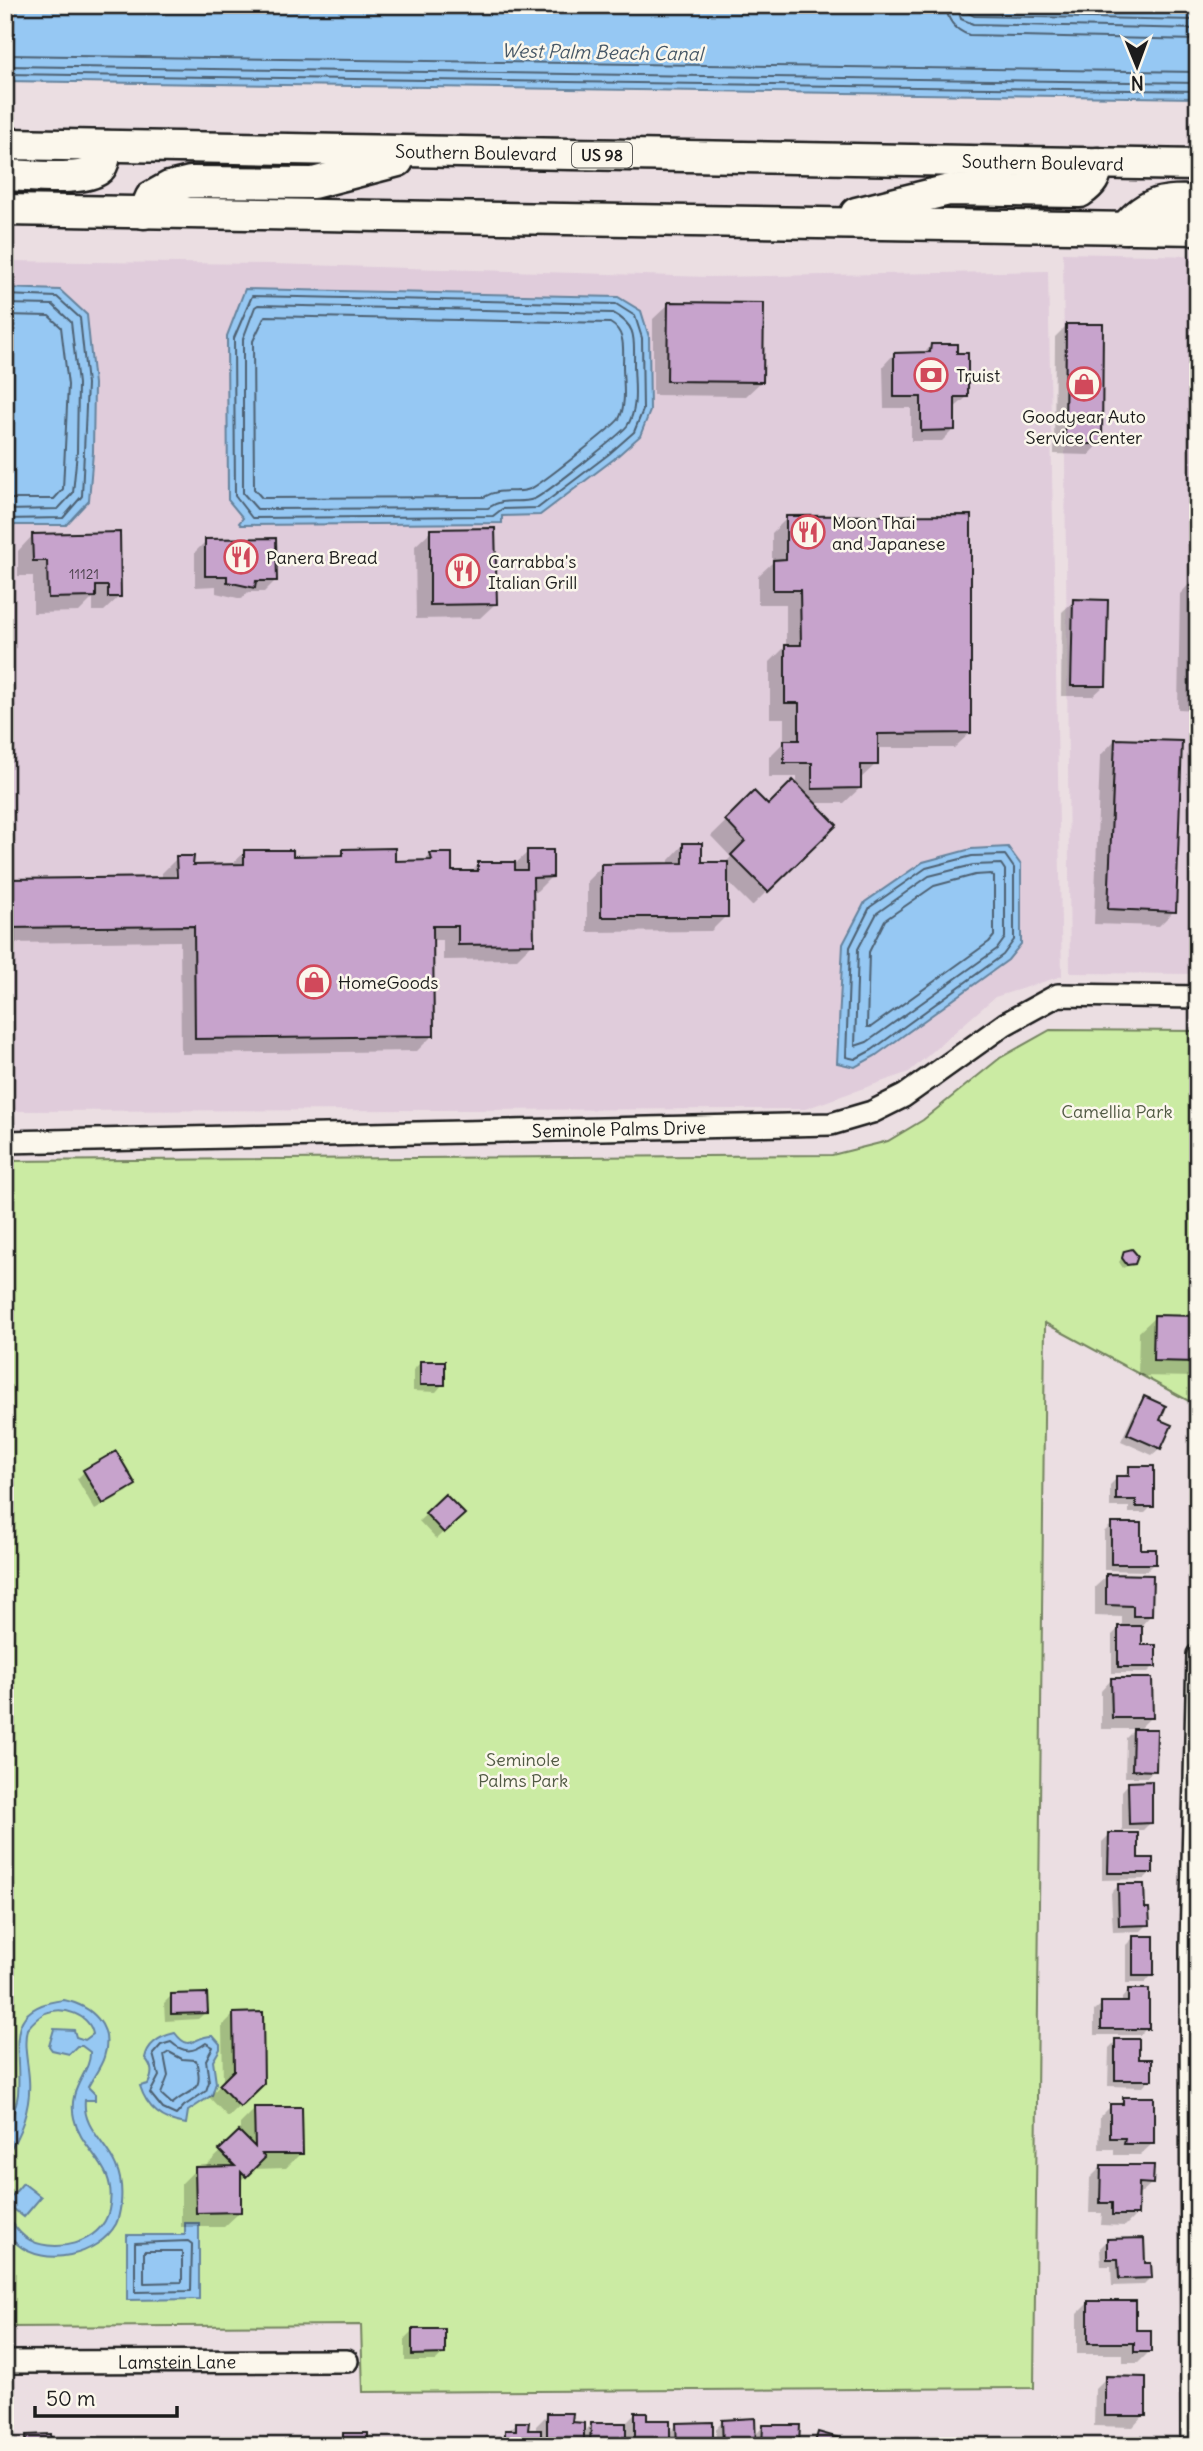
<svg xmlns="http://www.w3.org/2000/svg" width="1203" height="2451" font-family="Delius,sans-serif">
<rect width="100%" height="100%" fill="#ebdee2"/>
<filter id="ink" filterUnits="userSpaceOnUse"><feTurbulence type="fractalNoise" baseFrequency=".0143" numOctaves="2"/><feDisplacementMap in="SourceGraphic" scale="14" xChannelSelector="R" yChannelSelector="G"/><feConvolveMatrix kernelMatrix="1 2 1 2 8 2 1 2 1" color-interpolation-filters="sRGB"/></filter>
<g filter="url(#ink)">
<!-- built -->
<path fill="#e0ccdb" d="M1063 253 1198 256V974L1070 973Z
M5 261 273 264 709 277 1048 271 1062 976 995 997 909 1072 805 1109 5 1111Z"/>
<!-- green -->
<path fill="#cbeba3" stroke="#748460" stroke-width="2" d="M1050 1030 1198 1031V1406L1045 1323 1034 2388 363 2392 361 2325 5 2327V1161L832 1155 888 1141 923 1120 1000 1058Z"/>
<!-- water -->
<path fill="#96c8f3" stroke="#65839d" stroke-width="2" d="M5 5H806L1198 13V98L5 81Z
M5 288 60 290 87 315 94 384 93 452 89 500 66 525H5Z
M245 289 618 297 641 311 649 337 650 411 640 436 614 459 540 515 502 516V523L241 525 239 523 243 518 228 500 227 336Z
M1008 847 1021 865V944L1008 960 875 1056 855 1067 837 1063 843 944 865 902 923 862 971 849Z
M64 2000C92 2006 114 2026 104 2057 101 2067 93 2077 88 2087L95 2094V2100H85C82 2128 107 2143 116 2166 121 2177 122 2192 121 2203 120 2210 119 2218 116 2224 98 2256 45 2268 17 2244 14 2242 8 2237 6 2233 4 2227 5 2218 5 2212 10 2220 17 2231 25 2237 51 2256 102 2244 109 2210 119 2164 81 2153 74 2118 67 2087 91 2073 90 2052L82 2046H77L69 2054 52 2050 49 2046 54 2029 74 2030 76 2037 85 2040 93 2034C89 2014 63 2006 45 2013 38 2017 32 2023 27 2029 23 2046 28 2062 29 2079 31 2107 21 2135 5 2157 5 2151 4 2142 5 2135 10 2121 16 2109 18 2094 22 2048 0 2007 64 2000Z
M175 2033C191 2054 194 2035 213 2036L220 2044V2049L213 2061 216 2083 212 2095 188 2111 186 2124C163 2121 147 2108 140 2086L148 2084C153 2074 153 2067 145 2058 148 2042 161 2036 175 2033Z
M23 2183 41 2197 24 2217 6 2203Z
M185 2223H199V2299L127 2300V2235H185Z"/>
<!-- shadow -->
<path fill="#0003" fill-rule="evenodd" d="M669 304 762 381 746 396 653 395V319Z
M1198 307V391H1195Z
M1066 326 1100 443 1089 455 1054 454 1055 337Z
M931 346 956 355 967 397 954 408V429L942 441H911V408H884L883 366 894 354H923Z
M787 518 970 733 954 748H876V764L860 779V788L844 803H813L834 825 752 906 726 880V916L711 931 587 932V881L602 866 669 865V860L684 844 700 864 725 863 731 857 711 836 754 794 768 807 797 787V777H769V757L784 742V718H770V662L786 646V604H758V576L772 563V533Z
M431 531 496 603 480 618 416 619 415 546Z
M119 534 120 596 104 611H93V598L79 612 33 613V576H18V551L33 535Z
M206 541 275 581 264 592H248L242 599 216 593V586L195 587V552Z
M1195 578H1198V710L1178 709 1180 594Z
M1074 601 1105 685 1093 696H1061L1062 612Z
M1115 740 1174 911 1159 926 1094 924 1100 756Z
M344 851 394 862H423L430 855 450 854V873H470L479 864 513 866 528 852 552 876 536 892H532V944L517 959 443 960V940H431L432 1036 417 1051 181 1054 180 941 5 943V880L162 879V873L177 858 192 867 230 866 245 852 291 858 338 857ZM175 870H178L175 886Z
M1125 1253 1133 1263 1123 1268 1119 1262Z
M1155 1317 1198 1318V1377L1138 1376 1139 1332Z
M420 1363 443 1384 436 1392 413 1391V1370Z
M1144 1398 1157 1420 1160 1448 1152 1455 1121 1441 1137 1406Z
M115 1453 134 1485 127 1492 95 1510 77 1479 84 1472Z
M1130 1468 1152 1506 1145 1513H1129V1507H1110V1485L1117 1478H1123Z
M445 1496 462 1514 436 1539 419 1521Z
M1112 1524 1154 1564 1147 1571 1104 1570V1532Z
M1107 1576 1151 1615 1141 1626 1140 1647 1154 1666 1147 1673H1112V1635L1119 1628H1122V1617L1095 1616V1587Z
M1112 1679 1151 1717 1137 1731 1154 1770 1147 1777H1125L1126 1738 1135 1729H1101V1691Z
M1129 1783 1150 1823 1143 1830H1122V1791Z
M1109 1835 1151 1872 1144 1879 1102 1880V1842Z
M1118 1886 1143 1910 1148 1924 1141 1931 1113 1932 1111 1893Z
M1134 1937 1152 1975 1145 1983H1126V1945Z
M1129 1990 1147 2028 1140 2035H1094V2011L1102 2004H1122V1998Z
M171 1996 206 2012 198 2019 165 2021 164 2003Z
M233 2015 263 2083 228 2117 209 2097 223 2082 222 2026Z
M1116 2041 1137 2061 1150 2079 1143 2087 1108 2086 1109 2048Z
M1124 2099 1152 2144 1140 2155H1114V2149H1099L1100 2117 1111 2106H1117Z
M255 2109 301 2153 286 2168 253 2169 239 2182 240 2212 224 2227H181V2184L196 2169 207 2168 205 2167 240 2133V2124Z
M1101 2167 1152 2183 1140 2194H1137V2214L1125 2226 1101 2225 1102 2213H1089L1090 2178Z
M1107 2241 1150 2278 1143 2285 1112 2286 1111 2266H1101L1100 2248Z
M1089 2302 1134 2331 1149 2352 1138 2363H1123V2354H1077V2314Z
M412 2331 443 2354 436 2361H405V2338Z
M1106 2378 1144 2415 1133 2427 1094 2426 1095 2389Z
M636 2413 646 2422 669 2433 677 2425 711 2446H464L494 2443 516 2424 527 2432H536V2426L548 2414 571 2424 582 2434 591 2425H624Z
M723 2421 754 2436 763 2427 798 2446H716V2429Z
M818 2434 850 2446H810Z"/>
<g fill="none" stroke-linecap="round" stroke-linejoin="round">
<!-- shore -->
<path stroke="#4d6172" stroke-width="2" d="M946 5C947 21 955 30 969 35L1198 40
M957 5 961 19 973 24 1198 29
M966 5 967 12 974 16 1198 20
M5 55 1198 72
M5 66 1198 83
M5 74 1198 91
M5 295 57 297 80 318 87 384 82 496 63 518 5 519
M252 296 616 304 635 316 642 338 643 410 634 432 609 454 538 508 502 509 493 516 252 518 235 496 234 338Z
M5 304 53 305 71 322 78 384 77 452 73 493 58 509 5 510
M258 305 613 313C637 326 634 338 634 363 634 383 639 409 627 426 621 434 543 496 534 499 517 505 505 496 488 508L257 509 243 493V339L255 307Z
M5 315 49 316 61 327 68 385 63 489 54 499H5
M265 316 610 323C626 332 623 349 623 366 623 382 627 404 619 419 614 426 539 486 530 489 514 495 503 486 484 497L262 498 254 489 253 341Z
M1005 855 1014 868V940L1003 955 872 1050 855 1059 846 1057 850 947 870 907 926 868 972 856Z
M1001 864 1005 870V938L997 949 867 1042 855 1046 858 949 877 913 929 876 973 865Z
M975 875 991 874 994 877V936L989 942 871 1027H867L869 952 885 920 934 886Z
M171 2042C183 2053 193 2053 206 2043L213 2047 206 2060 209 2082 206 2091 184 2106 176 2115 163 2109 150 2093 159 2076 153 2054 161 2045Z
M169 2052 182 2059 196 2060C204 2093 194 2086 172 2104L161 2094 168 2076 164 2055Z
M188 2241 192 2244 191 2291 135 2292V2243Z
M144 2251H182V2282L144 2283Z"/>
</g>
<!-- building -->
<path fill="#c7a3cc" stroke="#1c1c1c" stroke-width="2" d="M668 302 764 303 763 382 667 381Z
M1066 324H1103L1102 444H1065Z
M931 344H957V353H968V397H955V430L921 431V397H894V353L930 352Z
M971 515V733L878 734V765H861V788L812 789V763H784V740H799V703H785V645H801L800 590H773V560L786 559V516Z
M495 528 497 604 430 605V529Z
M120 532 121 597H108V586H96V597L48 598 47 561H33L32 534Z
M276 538 277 581H256L255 588 227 582V576H205V539Z
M1194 577H1198V695H1193Z
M1073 599 1108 600 1106 686H1071Z
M1115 739 1182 741 1176 912 1108 909Z
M793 780 837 825 768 892 731 855 745 841 725 820 754 791 768 805Z
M683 843H702V862H728V917H601V864L683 863Z
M395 848V861L432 860 430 853H452V871H478V862H515V870H527V850H553V877L533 878 534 944 458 945V926H433L434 1036 195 1039 194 926 5 928V879L177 877 176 856H194L193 865 244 864V850H293V856L343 855V849Z
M1132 1249 1138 1256 1135 1264 1127 1265 1122 1258 1124 1251Z
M1154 1315 1198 1316V1362L1153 1361Z
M420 1361H445V1385H420Z
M1144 1396 1166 1406 1160 1420 1172 1425 1161 1449 1127 1434Z
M116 1451 136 1485 103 1504 83 1470Z
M1129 1466H1154V1507H1136V1500H1116V1476H1129Z
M445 1494 465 1514 444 1533 425 1513Z
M1111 1523H1141V1549H1156V1564H1111Z
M1106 1574 1153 1575 1152 1616H1133V1606L1106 1605Z
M1118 1626H1142V1645H1156V1667H1118Z
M1111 1678H1152L1153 1718H1112Z
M1133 1729H1157L1156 1771 1132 1770Z
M1152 1781V1823L1129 1824 1128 1782Z
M1109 1833H1138V1858H1153V1873H1108Z
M1118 1884H1144L1145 1908H1149L1150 1925 1119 1926Z
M1133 1936H1154V1976H1133Z
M1128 1989H1149V2029H1101V2002H1128Z
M207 1993 208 2013 171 2014V1994Z
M263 2012 264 2084 240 2107 219 2085 234 2070 233 2013Z
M1115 2039H1139V2059H1152V2080H1115Z
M1123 2097H1154V2144H1124L1125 2138H1110V2104H1123Z
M254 2107H302L303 2154H262L265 2158 246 2177 241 2172V2212L196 2213 195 2167 235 2166 219 2150 239 2131 255 2147Z
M1101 2165H1154L1153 2184 1139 2183 1138 2215H1112V2203H1100Z
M1144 2238 1145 2263H1151L1152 2278 1119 2279 1118 2259H1107V2239Z
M1088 2301H1136V2330H1151V2352H1134V2343H1088Z
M412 2329H445V2354L412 2355Z
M1105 2376 1146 2377V2416H1105Z
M635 2412H647V2420H670V2446H635Z
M547 2413H573L572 2422 584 2423V2446H547Z
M755 2418 756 2446H723L722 2420Z
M516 2422H529L528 2430H541V2446H505V2430H516Z
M713 2422V2446H677L676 2423Z
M591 2423H626V2446H590Z
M763 2425H800L799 2446H762Z
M818 2432 853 2442 852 2446H814Z
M343 2433H368V2446H333L334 2442H343Z
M51 2434V2446H15V2443H26V2435Z
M224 2440V2446H188V2441Z
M146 2441H180V2446H146Z
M465 2443H498V2446H465Z"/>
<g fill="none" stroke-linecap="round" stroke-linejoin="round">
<defs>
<g id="minor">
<path id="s1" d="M5 1142 831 1124 872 1112 904 1096 1005 1024 1058 995 1198 997"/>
<path id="s2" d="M5 2362 347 2361"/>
<path d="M1192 2446 1191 1945 1198 1655"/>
</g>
<g id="highway">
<path id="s3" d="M5 144 1198 165"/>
<path d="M5 175C24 175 91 183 101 167 105 162 106 152 107 146"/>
<path d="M5 210 1198 229"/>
<path d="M144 213 151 197 169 187 190 182 313 183 398 161"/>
<path d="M856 213 949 190 1080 192C1092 184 1096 178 1098 163"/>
<path d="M1125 228C1148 200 1164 200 1198 201"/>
</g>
</defs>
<!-- minor casing -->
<use href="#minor" stroke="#1c1c1c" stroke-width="26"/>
<!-- highway casing -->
<use href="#highway" stroke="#1c1c1c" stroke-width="35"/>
<!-- minor -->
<use href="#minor" stroke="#fbf7ec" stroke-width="21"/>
<!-- highway -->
<use href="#highway" stroke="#fbf7ec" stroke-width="30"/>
</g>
</g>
<!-- icons -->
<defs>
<symbol id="bank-ring" viewBox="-11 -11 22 22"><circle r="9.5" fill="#fbf7ec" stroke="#d1495b" stroke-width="1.5"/><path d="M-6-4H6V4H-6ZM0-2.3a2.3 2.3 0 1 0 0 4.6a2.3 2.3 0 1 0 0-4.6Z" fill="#d1495b"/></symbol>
<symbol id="shop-ring" viewBox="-11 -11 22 22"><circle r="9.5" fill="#fbf7ec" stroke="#d1495b" stroke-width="1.5"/><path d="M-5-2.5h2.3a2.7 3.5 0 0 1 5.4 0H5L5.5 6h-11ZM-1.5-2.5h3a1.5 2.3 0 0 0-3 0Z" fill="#d1495b"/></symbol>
<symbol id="restaurant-ring" viewBox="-11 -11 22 22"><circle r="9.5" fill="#fbf7ec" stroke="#d1495b" stroke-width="1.5"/><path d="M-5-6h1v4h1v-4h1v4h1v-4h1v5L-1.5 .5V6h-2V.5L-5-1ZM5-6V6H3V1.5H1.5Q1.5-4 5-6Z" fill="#d1495b"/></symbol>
</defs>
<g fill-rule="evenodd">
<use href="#bank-ring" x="912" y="356" width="38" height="38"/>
<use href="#shop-ring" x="1065" y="365" width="38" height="38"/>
<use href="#restaurant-ring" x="789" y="513" width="38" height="38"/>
<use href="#restaurant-ring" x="222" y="538" width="38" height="38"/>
<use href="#restaurant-ring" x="444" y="552" width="38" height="38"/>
<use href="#shop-ring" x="295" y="963" width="38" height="38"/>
</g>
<g text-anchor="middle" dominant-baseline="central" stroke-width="5" stroke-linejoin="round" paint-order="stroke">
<!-- number labels -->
<g font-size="14" fill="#473e48">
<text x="84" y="574">11121</text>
</g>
<!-- shield labels -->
<rect fill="#fbf7ec" stroke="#5f5e5a" stroke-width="2" x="572" y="142.5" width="60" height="25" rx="5"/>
<g font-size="16" font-weight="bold" fill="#1c1c1c">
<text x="602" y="155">US 98</text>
</g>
<!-- street labels -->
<g font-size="18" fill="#1c1c1c" stroke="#fbf7ec">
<text stroke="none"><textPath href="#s3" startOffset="471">Southern Boulevard</textPath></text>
<text stroke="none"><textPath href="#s3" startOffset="1038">Southern Boulevard</textPath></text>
<text stroke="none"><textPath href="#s1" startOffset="614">Seminole Palms Drive</textPath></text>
<text stroke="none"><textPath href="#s2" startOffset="172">Lamstein Lane</textPath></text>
</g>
<!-- poi labels -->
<g font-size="18" fill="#1c1c1c" stroke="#fbf7ec" text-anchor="start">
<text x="956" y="375">Truist</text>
<text x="1084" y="416" text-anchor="middle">Goodyear Auto<tspan x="1084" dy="21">Service Center</tspan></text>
<text x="832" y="522">Moon Thai<tspan x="832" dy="21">and Japanese</tspan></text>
<text x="266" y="557">Panera Bread</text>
<text x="488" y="561">Carrabba's<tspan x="488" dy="21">Italian Grill</tspan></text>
<text x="338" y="982">HomeGoods</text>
</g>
<!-- park labels -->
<g font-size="18" fill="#515a44" stroke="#fbf7ec">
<text x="1117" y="1111">Camellia Park</text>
<text x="523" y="1759">Seminole<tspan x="523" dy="21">Palms Park</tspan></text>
</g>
<!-- water labels -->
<g font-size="19" font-style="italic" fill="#475867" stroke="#fbf7ec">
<text transform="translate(602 52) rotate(1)">West Palm Beach Canal</text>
</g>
</g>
<!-- margin -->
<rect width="1203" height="2451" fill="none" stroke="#fbf7ec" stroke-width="28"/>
<rect x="14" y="14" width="1175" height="2423" fill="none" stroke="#1c1c1c" stroke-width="2.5" filter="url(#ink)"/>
<!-- north arrow -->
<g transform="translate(1137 66) rotate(179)" stroke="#fbf7ec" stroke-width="5" paint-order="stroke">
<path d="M0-5L12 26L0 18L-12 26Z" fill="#1c1c1c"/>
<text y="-10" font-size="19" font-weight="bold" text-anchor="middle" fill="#1c1c1c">N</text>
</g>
<!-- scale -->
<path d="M35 2406v10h142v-10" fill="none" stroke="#1c1c1c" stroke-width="3.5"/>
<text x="46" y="2406" font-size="21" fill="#1c1c1c" stroke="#fbf7ec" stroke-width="5" paint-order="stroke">50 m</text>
</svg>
